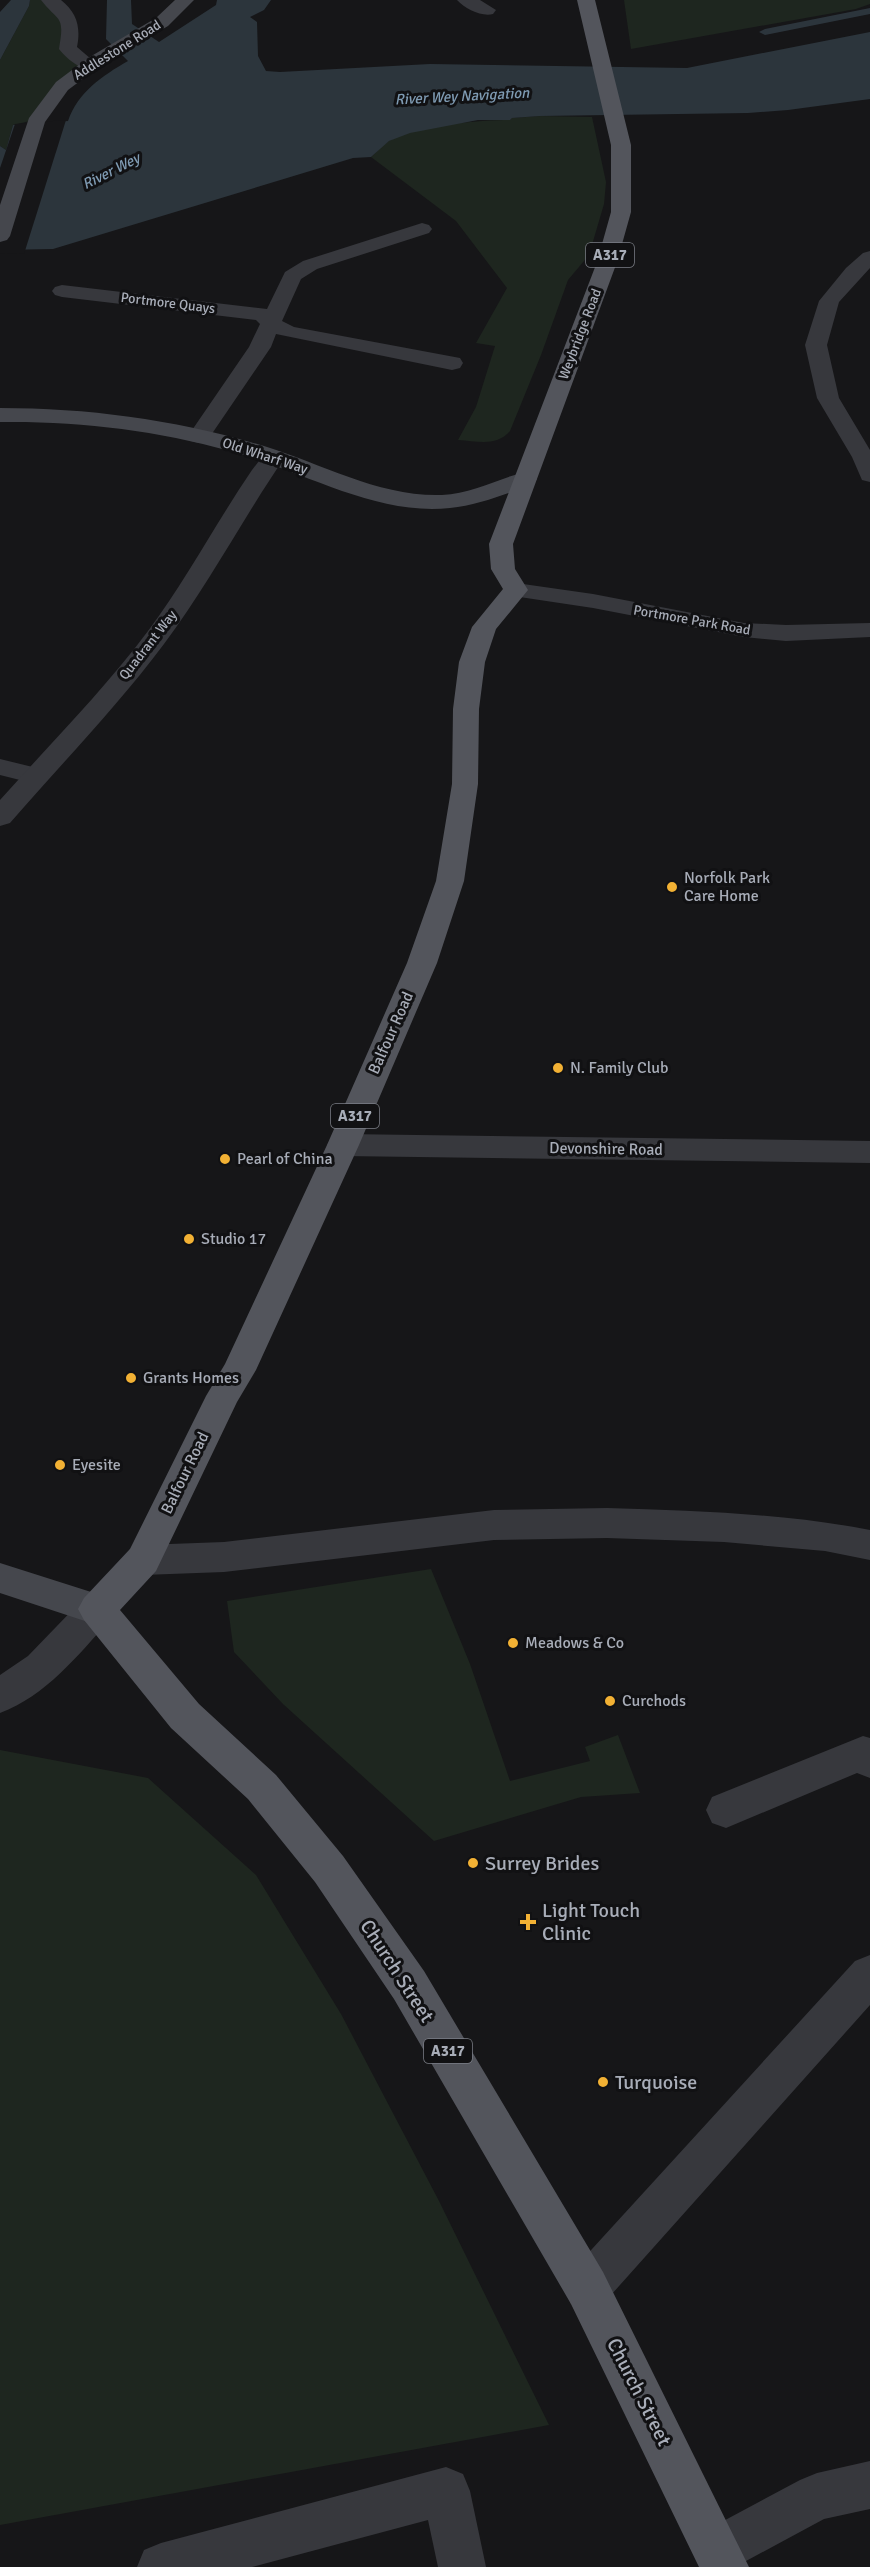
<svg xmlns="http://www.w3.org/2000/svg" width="870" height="2567" font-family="Signika,sans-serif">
<rect width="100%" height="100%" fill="#161618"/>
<!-- green -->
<path fill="#1e261f" d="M30 0H50L65 10 68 49 89 65 30 121 13 125 6 150 0 146V60L29 6Z
M624 0H870V4L856 9 631 49Z
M540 116 592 117 606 182 604 204 589 255 568 280 541 355 510 431C496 447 478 441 458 440L476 407 495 346 476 343 507 288 456 221 371 157C377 152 382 145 389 141 414 125 480 120 510 120L512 118Z
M431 1569 470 1664 510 1781 590 1761 585 1747 618 1735 640 1793 581 1797 434 1841 283 1704 234 1652 227 1601Z
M0 1750 148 1778 256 1875 341 2014 439 2201 549 2425 0 2525Z"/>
<!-- water -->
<path fill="#2c353c" d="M11 0H30L29 6 0 60V12Z
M107 0H131L132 24 159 42 216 5 217 0H271L264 10 250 17 257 22 258 56 266 71 280 72 430 64 687 68 870 32V99L788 110 748 113 540 116 512 118 510 120H478L410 133 389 141 371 157 353 158 53 249 0 250V146L6 150 13 125 68 121C78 92 102 76 128 61L106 39Z"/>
<!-- pier -->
<path fill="#161618" d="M66 120 24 254 0 253V168L15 124Z"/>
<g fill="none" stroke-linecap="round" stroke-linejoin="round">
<!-- stream -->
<path fill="#2c353c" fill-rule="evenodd" d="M870 8V14L765 35 759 32 765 29Z"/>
<!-- lane -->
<path fill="#37383d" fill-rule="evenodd" d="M457 0H480L496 10 493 14C482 17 465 9 457 0Z
M0 759 45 770 49 776 45 782 36 784 0 775Z
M607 1508C695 1511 783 1513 870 1530V1560L825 1551 724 1542 607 1538 494 1540 224 1572 143 1575 130 1571 125 1560 130 1549 143 1545 224 1542 494 1510Z
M863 1736 870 1738V1778L857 1773 726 1828 712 1823 706 1810 712 1797Z
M870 1955V2005L603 2304 587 2311 571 2304 564 2288 571 2272 855 1961Z
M446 2467 463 2474 470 2491 486 2567H438L428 2520 252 2567H137L144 2550 161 2543Z"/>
<!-- street -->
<path fill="#37383d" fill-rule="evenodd" d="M41 0H61C77 13 81 27 77 47L98 65 95 69C82 72 67 59 59 49 65 14 59 23 41 0Z
M422 223 429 225 432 229 429 233 317 269 301 279 282 321 294 327 460 358 463 363 460 368 452 370 276 334 271 347 207 441 199 443 191 441 188 436 249 347 260 324 256 320 62 297 55 295 52 291 55 287 62 285 267 309 285 272 303 261Z
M870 251V268L839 302 827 345 839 398 870 450V482L862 480 852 457 817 398 805 345 819 301 846 268 863 253Z
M274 450 282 452 285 457C243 518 209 584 164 644 117 707 61 764 10 823L0 826V800C50 744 103 691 148 631 186 580 216 523 252 470L266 452Z
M516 583 593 594 744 623 786 625 870 623V637L786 641 744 637 593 608 507 595 504 590 507 585Z
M343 1134 870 1141V1163L343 1156 332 1153 327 1145 332 1137Z
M97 1593 110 1598 116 1609 110 1620C78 1655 46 1696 0 1713V1675L28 1656 84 1598Z
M870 2461V2509L824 2519 735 2567H701L694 2550 701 2533 800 2480 817 2473Z"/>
<!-- secondary -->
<path fill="#45474d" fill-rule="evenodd" d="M175 0H194L168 26 100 66 68 90 45 122 10 236 7 240 0 242V205L29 118 56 82 88 58 156 18Z
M0 408C90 408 177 420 264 446 323 464 379 497 442 495 471 494 497 479 525 472L533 474 537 479 533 484C506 494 479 505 450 508 374 516 302 470 230 451 154 430 79 421 0 422Z
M0 1563 110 1598 116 1609 110 1620 97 1625 0 1593Z"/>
<!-- primary -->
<path fill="#53555c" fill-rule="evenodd" d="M577 0H595L631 145V212L617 262 513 544 515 569 528 590 496 629 485 662 479 709 478 784 464 881 437 963 359 1145 256 1370 237 1402 156 1571 120 1610 199 1704 276 1775 343 1856 424 1971 603 2272 749 2567H699L571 2304 394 1999 315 1882 248 1799 171 1728 84 1620 78 1609 84 1598 130 1549 206 1396 225 1364 327 1145 407 963 436 881 452 784 453 709 459 662 472 627 503 589 491 569 489 544 597 262 611 212V145Z"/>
</g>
<!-- markers -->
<g fill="#f2b134" stroke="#111113" stroke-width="2">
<circle cx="672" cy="887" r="6"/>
<circle cx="558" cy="1068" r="6"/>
<circle cx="225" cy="1159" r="6"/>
<circle cx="189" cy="1239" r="6"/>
<circle cx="131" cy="1378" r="6"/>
<circle cx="60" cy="1465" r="6"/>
<circle cx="513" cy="1643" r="6"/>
<circle cx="610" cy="1701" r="6"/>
<circle cx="473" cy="1863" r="6"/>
<path d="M525 1913h6v6h6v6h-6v6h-6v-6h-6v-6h6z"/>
<circle cx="603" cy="2082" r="6"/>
</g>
<g text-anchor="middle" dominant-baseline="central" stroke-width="6" stroke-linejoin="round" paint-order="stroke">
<!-- far-street labels -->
<g font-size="14" fill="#a8adb8" stroke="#111113">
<text transform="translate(117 50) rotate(-32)">Addlestone Road</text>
<text transform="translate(168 303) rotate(7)">Portmore Quays</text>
<text transform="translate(580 334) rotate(-69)">Weybridge Road</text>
<text transform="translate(265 456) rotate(18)">Old Wharf Way</text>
<text transform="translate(692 620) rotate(10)">Portmore Park Road</text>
<text transform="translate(148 645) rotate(-52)">Quadrant Way</text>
</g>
<!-- far-water labels -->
<g font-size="15" font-style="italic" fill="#7f9bb3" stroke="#111113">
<text transform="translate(462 96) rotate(-3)">River Wey Navigation</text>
<text transform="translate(111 171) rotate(-27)">River Wey</text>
</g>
<!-- shield labels -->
<g fill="#111113" stroke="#7b7e86" stroke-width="1.5">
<rect x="586" y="243" width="48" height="24" rx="4.5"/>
<rect x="331" y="1104" width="48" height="24" rx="4.5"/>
<rect x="424" y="2039" width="48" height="24" rx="4.5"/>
</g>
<g font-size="15" font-weight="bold" fill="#a8adb8">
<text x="610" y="255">A317</text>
<text x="355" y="1116">A317</text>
<text x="448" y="2051">A317</text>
</g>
<!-- poi labels -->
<g font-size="16" fill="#a8adb8" stroke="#111113" text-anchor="start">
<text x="684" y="878">Norfolk Park<tspan x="684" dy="18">Care Home</tspan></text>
<text x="570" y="1068">N. Family Club</text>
<text x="237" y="1159">Pearl of China</text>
<text x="201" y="1239">Studio 17</text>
<text x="143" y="1378">Grants Homes</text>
<text x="72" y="1465">Eyesite</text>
<text x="525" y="1643">Meadows &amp; Co</text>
<text x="622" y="1701">Curchods</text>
</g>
<!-- street labels -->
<g font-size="16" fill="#a8adb8" stroke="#111113">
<text transform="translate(391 1033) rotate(-66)">Balfour Road</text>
<text transform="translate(606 1149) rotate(1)">Devonshire Road</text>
<text transform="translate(185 1473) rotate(-64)">Balfour Road</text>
</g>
<!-- near-poi labels -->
<g font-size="20" fill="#a8adb8" stroke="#111113" text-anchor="start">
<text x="485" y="1863">Surrey Brides</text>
<text x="542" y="1910">Light Touch<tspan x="542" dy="23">Clinic</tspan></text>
<text x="615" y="2082">Turquoise</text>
</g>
<!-- near-street labels -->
<g font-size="20" fill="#a8adb8" stroke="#111113">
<text transform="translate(397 1971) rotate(57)">Church Street</text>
<text transform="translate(639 2392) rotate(63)">Church Street</text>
</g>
</g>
</svg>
